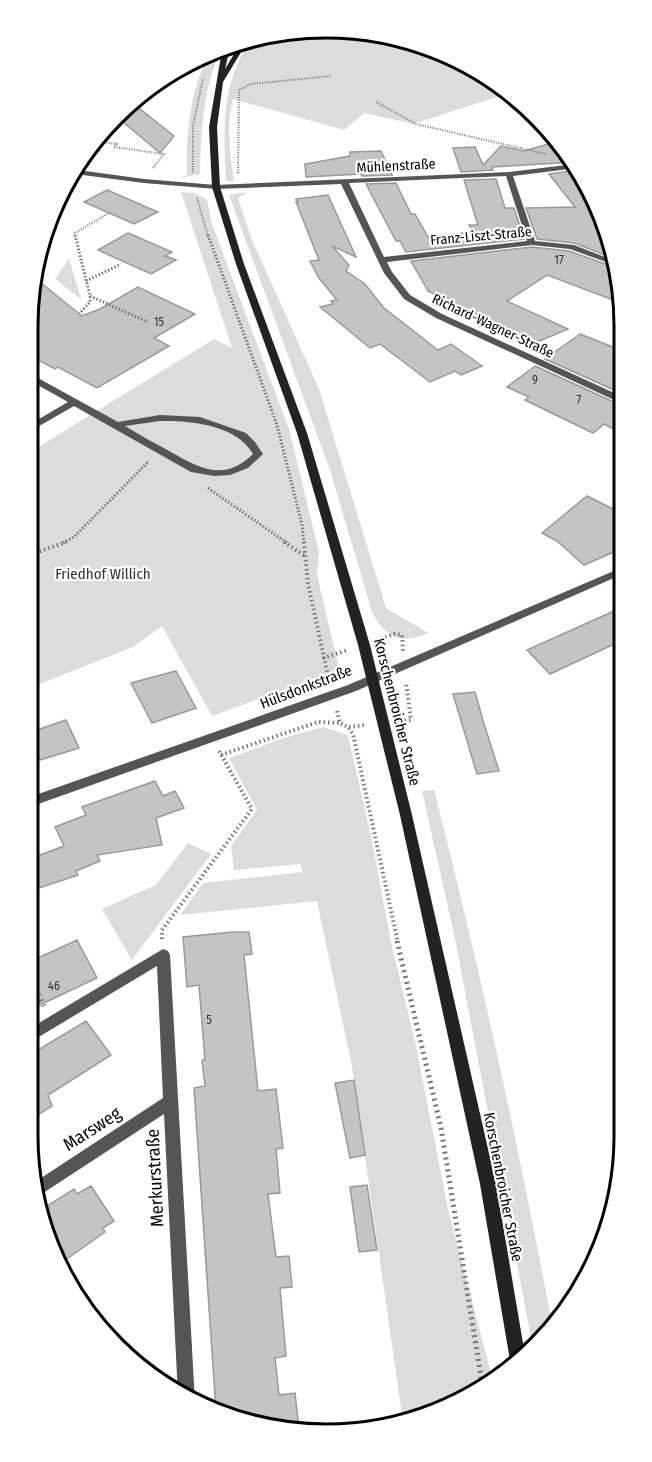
<svg xmlns="http://www.w3.org/2000/svg" width="652" height="1462" font-family="'Fira Sans Condensed',sans-serif">
<rect width="100%" height="100%" fill="#fff"/>
<!-- green -->
<path fill="#dcdcdc" d="M307 28 422 43 512 92 413 124 364 113 344 130 233 99C226 125 230 155 234 181H226C224 140 221 99 239 61 242 54 245 46 252 42 268 34 290 32 307 28Z
M220 51C203 92 201 130 200 174L180 178 187 175C185 133 191 92 208 54Z
M181 192 193 193 207 199 212 224 289 429 319 552 317 575 338 664 337 670 212 716 162 626 133 647 27 689V454L214 339 232 348Z
M248 192 238 198 252 240 319 389 386 608 428 633C400 645 386 638 372 612L330 470 229 195Z
M69 258 81 299 55 279Z
M323 727 348 735 372 841 392 947 415 1041 448 1209 493 1381 475 1395 403 1422 352 1066 317 901 180 915 203 883 303 872 300 864 234 870 231 846 257 810 229 758 287 737Z
M434 790C480 969 519 1148 553 1329L533 1348 454 934 422 791Z
M188 843 211 854 132 960 102 909 156 885Z"/>
<!-- building -->
<path fill="#c4c4c4" stroke="#999" stroke-width="1.5" d="M134 104 174 136 160 153 117 117Z
M555 142 567 150 574 162 492 167 493 170 461 172 453 148 475 147 483 165 501 146 524 151Z
M381 151 392 175 362 176 361 174 306 177 305 164 350 156V152Z
M578 170 602 212 615 259 574 243 537 239 526 208 575 207 549 174Z
M496 179 505 208H514L524 239 406 252 400 241H396L366 184 396 183 411 214H415L428 237 473 232 469 225H478L464 180Z
M107 190 158 212 134 224 84 202Z
M328 195 356 257 332 246 349 265 346 271 365 284 384 308 438 350 451 344 482 366 461 375 455 371 430 382 380 344 370 348 320 307 333 304 331 301 337 300 319 278 310 261 319 260 296 202H298L296 199Z
M128 233 172 252 165 256 176 260 151 274 98 250Z
M532 247 569 251 617 268 622 294 613 300 547 275 507 301 568 329 535 343 450 303 452 302 428 291 411 261Z
M35 278 82 316 100 309 138 287 195 314 154 338 169 346 97 388 58 367 55 369 27 354V326Z
M580 334 623 351V394L545 359Z
M535 366 623 406V434L604 424 593 433 525 400 529 397 507 387Z
M587 496 623 514V548L584 565 557 541 542 533Z
M623 607V640L550 674 527 650Z
M176 671 196 708 152 723 131 683Z
M475 692 484 724 499 771 477 774 453 694Z
M66 720 79 748 40 760 28 733Z
M155 781 163 796 175 791 184 808 156 818 162 845 97 855 100 861 76 871 78 875 27 892V860L64 846 55 827 86 815 82 807Z
M233 932H249L252 954 244 955 258 1091 276 1089 283 1148 276 1149 280 1193 268 1194 276 1257 289 1256 292 1287 280 1288 286 1356 275 1358 279 1395 295 1393 299 1429H268L216 1410 194 1088 205 1086 202 1060H205L199 985 187 987 183 937Z
M77 940 97 978 27 1011V963Z
M86 1021 111 1055 48 1095 52 1106 27 1122V1048L30 1055Z
M354 1080 365 1155 350 1158 335 1083Z
M367 1185 377 1250 359 1252 350 1187Z
M91 1186 114 1221 103 1228 105 1232 61 1263 43 1232 39 1211 74 1189 77 1194Z"/>
<g fill="none" stroke-linecap="round" stroke-linejoin="round">
<!-- path-far3 -->
<path stroke="#777" stroke-width="2" stroke-dasharray="1 1.5" stroke-linecap="butt" d="M169 77 174 76 172 74
M376 102 416 124 546 154
M94 141 117 144 114 147 164 154 153 168
M193 172V126L203 79
M238 173 239 90 251 84 331 76
M197 198 208 236
M76 236 75 233 109 213"/>
<!-- path-far2 -->
<path stroke="#777" stroke-width="3" stroke-dasharray="1.5 2" stroke-linecap="butt" d="M75 235 90 296V302L79 314
M208 235 277 425 302 525 304 543
M86 281 121 264
M90 296 148 322
M208 488 287 543
M63 543 74 537 149 461"/>
<!-- path-far1 -->
<path stroke="#777" stroke-width="4" stroke-dasharray="1.5 3" stroke-linecap="butt" d="M284 542 305 556
M304 542 308 584 329 680
M27 556 66 542
M381 639 395 634 402 635 403 651
M27 641 36 656 27 661
M323 658 348 650
M337 711 340 723 348 727 353 734 398 943
M400 721 411 720 406 682
M349 727 365 725
M221 755 318 722 340 723
M162 939V930L252 809 219 751"/>
<!-- path -->
<path stroke="#777" stroke-width="5" stroke-dasharray="2 4" stroke-linecap="butt" d="M397 941 441 1128 483 1389
M27 973 44 1006"/>
<!-- street -->
<path fill="#555" fill-rule="evenodd" d="M575 164 577 168 513 176 535 241 574 245 615 261 617 266 570 249 532 245 387 262 392 272 410 295 442 314 623 397V404L436 318 404 299 384 273 341 184 216 189 144 183 75 174 78 170 144 179 216 185 509 172ZM506 176 527 241 384 257 349 183Z
M27 372 118 422 160 415 200 417 246 433 255 442 263 454 248 468 230 475 214 476 191 472 74 406 27 433V426L68 402 27 379ZM160 421C190 420 237 425 253 454 225 482 200 469 171 452 156 444 140 435 125 426Z
M623 567V574L356 691 27 808V798L348 685Z
M163 949 168 951 170 955 195 1402 178 1396 164 1114 37 1197 35 1182 163 1098 157 966 27 1044V1030Z"/>
<!-- secondary -->
<path fill="#222" fill-rule="evenodd" d="M246 44 223 82 217 127 220 187 244 264 307 433 370 645 412 815 496 1184 525 1355 511 1366 480 1184 400 815 358 645 297 433 236 264 212 187 209 127 220 62 223 50 230 48 225 69 239 46Z"/>
</g>
<g text-anchor="middle" dominant-baseline="central" stroke-width="4.5" stroke-linejoin="round" paint-order="stroke">
<!-- number labels -->
<g font-size="12" fill="#313131">
<text x="559" y="260">17</text>
<text x="159" y="322">15</text>
<text x="535" y="380">9</text>
<text x="579" y="400">7</text>
<text x="54" y="986">46</text>
<text x="209" y="1020">5</text>
</g>
<!-- far-street labels -->
<g font-size="14" fill="#000" stroke="#fff">
<text transform="translate(396 166) rotate(-3)">Mühlenstraße</text>
<text transform="translate(481 236) rotate(-5)">Franz-Liszt-Straße</text>
<text transform="translate(493 326) rotate(25)">Richard-Wagner-Straße</text>
</g>
<!-- park labels -->
<g font-size="15" fill="#333" stroke="#fff">
<text x="103" y="574">Friedhof Willich</text>
</g>
<!-- street labels -->
<g font-size="15" fill="#000" stroke="#fff">
<text transform="translate(306 687) rotate(-21)">Hülsdonkstraße</text>
<text transform="translate(397 712) rotate(76)">Korschenbroicher Straße</text>
<text transform="translate(503 1187) rotate(79)">Korschenbroicher Straße</text>
</g>
<!-- near-street labels -->
<g font-size="18" fill="#000" stroke="#fff">
<text transform="translate(92 1129) rotate(-33)">Marsweg</text>
<text transform="translate(155 1178) rotate(-93)">Merkurstraße</text>
</g>
</g>
<!-- crop -->
<path d="M0 0H652V1462H0ZM326 38H326A288 288 0 0 1 614 326V1136A288 288 0 0 1 326 1424H326A288 288 0 0 1 38 1136V326A288 288 0 0 1 326 38Z" fill="#fff" fill-rule="evenodd"/>
<path fill="none" stroke="#000" stroke-width="3" d="M326 38H326A288 288 0 0 1 614 326V1136A288 288 0 0 1 326 1424H326A288 288 0 0 1 38 1136V326A288 288 0 0 1 326 38Z"/>
</svg>
